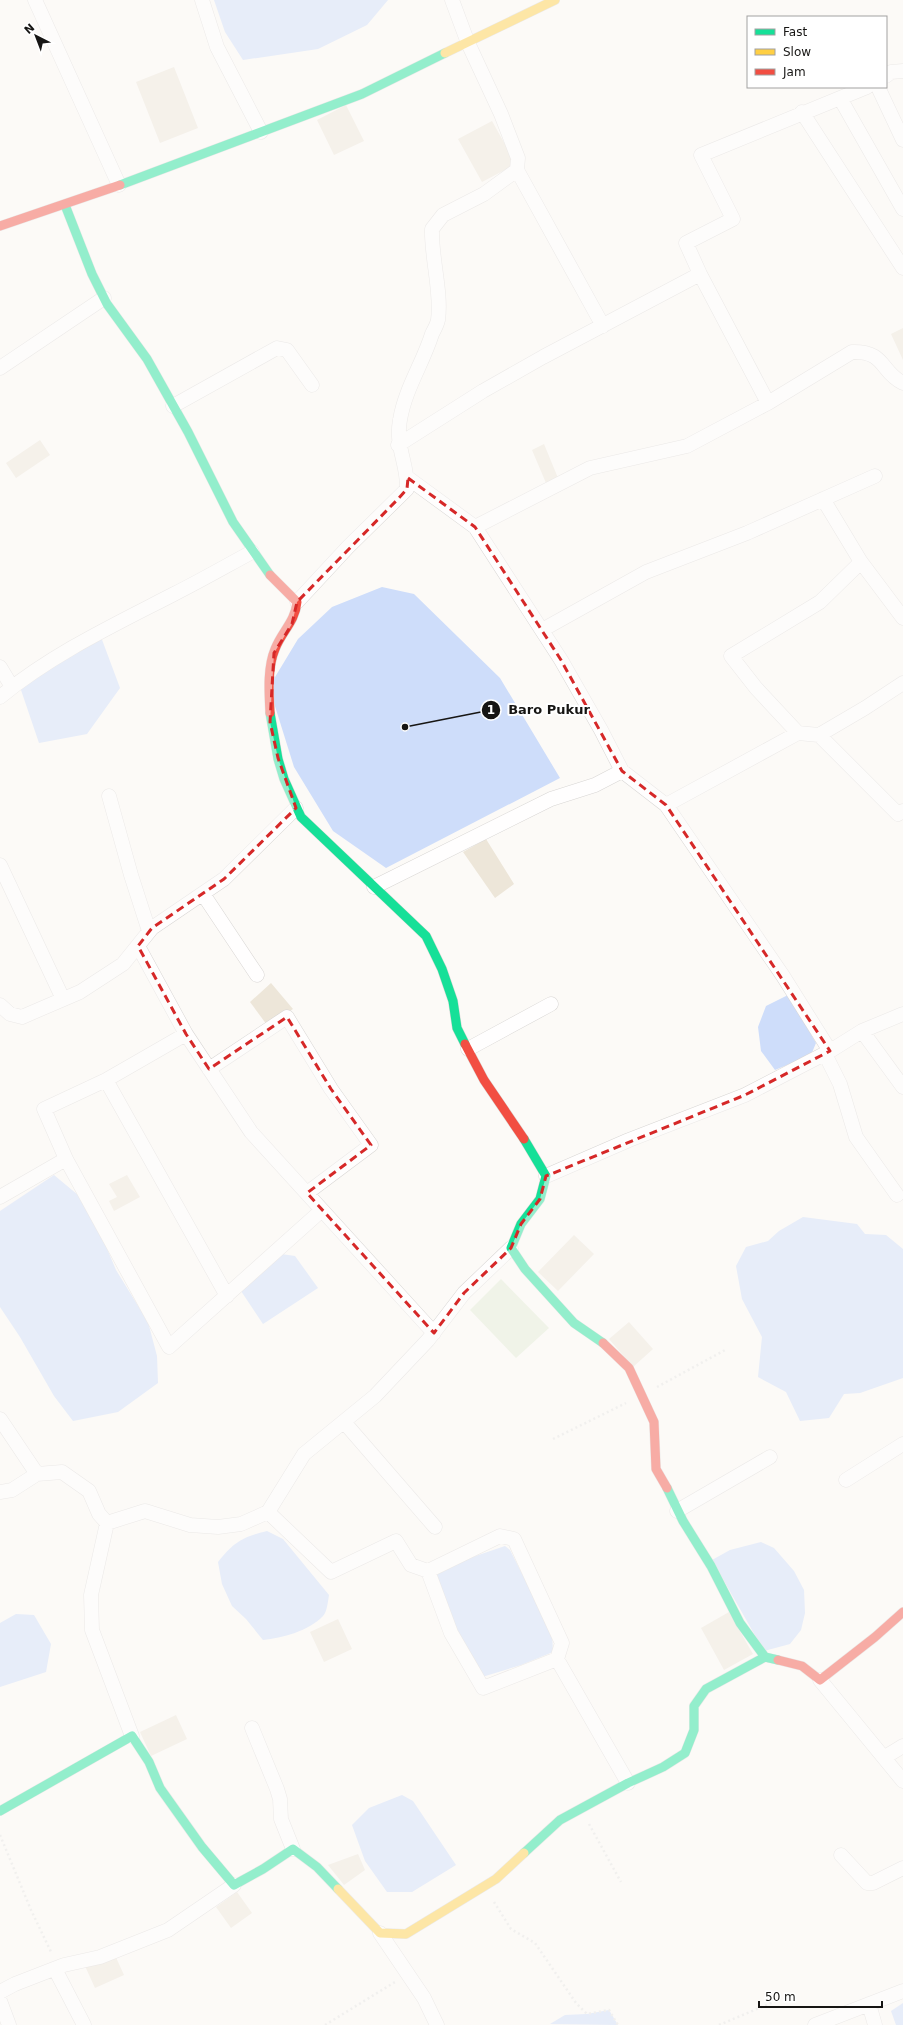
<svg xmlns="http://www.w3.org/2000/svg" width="903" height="2025" font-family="'DejaVu Sans',sans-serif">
<rect width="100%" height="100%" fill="#fcfaf7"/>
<!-- green -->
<path fill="#e2ecd4" d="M501 1279 549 1328 516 1358 470 1310Z"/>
<!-- water -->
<path fill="#ceddfa" d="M214 0H388L367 25 318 49 243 60 225 32Z
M382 587 414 594 500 678 560 778 386 868 333 831 294 767 269 687 298 639 332 607Z
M101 637 120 688 87 734 39 743 20 687Z
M788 995 816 1043 811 1055 775 1070 761 1051 758 1027 766 1006Z
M54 1175 78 1195 94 1218 116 1270 148 1322 157 1356 158 1383 118 1412 73 1421 54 1396 20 1337 0 1307V1211Z
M803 1217 857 1224 865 1234 886 1235 903 1249V1378L860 1393 844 1394 829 1418 800 1421 786 1392 758 1377 762 1337 742 1299 736 1266 746 1247 768 1241 779 1231Z
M274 1253 295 1256 318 1288 263 1324 237 1285Z
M267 1531 283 1539 329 1595C328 1601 327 1612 323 1616 309 1631 282 1638 263 1640L246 1619 232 1606 222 1584 218 1562C234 1542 242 1537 267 1531Z
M761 1542 774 1548 794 1571 804 1590 805 1613 801 1630 790 1644 764 1651 712 1560 730 1550Z
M505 1546 510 1550 552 1633 553 1652 521 1665 482 1677 467 1653 433 1577 455 1563Z
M16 1614 34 1615 51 1644 46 1672 0 1687V1623Z
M402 1795 413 1801 456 1865 412 1892H387L365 1861 352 1825 369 1808Z
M903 2003V2025H896L891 2011Z
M609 2010 618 2025 550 2024 565 2015 587 2014Z"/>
<!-- building -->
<path fill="#ede6d9" d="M174 67 198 128 160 143 136 82Z
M346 105 364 141 334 155 317 120Z
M492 121 516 164 482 182 458 139Z
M903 328V360L891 334Z
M40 440 50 455 16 478 6 463Z
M544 444 558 478 546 483 532 450Z
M486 839 514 884 495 898 463 852Z
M271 983 293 1009 267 1025 250 1002Z
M127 1175 140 1197 114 1211 109 1201 117 1197 109 1184Z
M574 1235 594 1254 558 1291 538 1272Z
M629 1322 653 1349 633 1367 609 1339Z
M729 1612 753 1654 724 1670 701 1628Z
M338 1619 352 1649 324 1662 310 1632Z
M176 1715 187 1739 151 1756 140 1732Z
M358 1854 365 1870 344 1885 328 1865Z
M237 1892 252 1913 231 1928 216 1907Z
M114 1953 124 1975 95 1988 85 1966Z"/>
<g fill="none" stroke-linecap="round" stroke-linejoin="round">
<defs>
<path id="street" d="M35 0 119 185
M202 0 217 47 261 132
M886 76 891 72 903 71
M878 87 903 140
M840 98 903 209
M802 112 903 268
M517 170 603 326
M700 274 686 243 733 219 701 155 867 87
M0 368 104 298
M173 406 277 348 287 350 312 385
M398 445 483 391 543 357 700 274 768 403
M408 478 475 527 590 468 687 446 768 403 852 352C886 351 880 372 903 383
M823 499 861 562
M475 527 561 660 601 730 622 771 666 805 783 976 830 1051 745 1095 629 1140 546 1176
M297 602 348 547 407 489C408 464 395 447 400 420 405 389 423 363 432 334 434 330 437 325 438 320 442 293 431 257 432 229L443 215 484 194 517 170 518 158 501 114 468 43 452 0
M542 630 646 572 747 533 875 476
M0 667 12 687
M0 697C52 654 114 625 174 594 200 581 226 566 252 552
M798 733 756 688 731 656 820 602 861 562 903 618
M819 735 898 814 903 811
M109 796 131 875 149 931
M666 805 798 733 819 735 865 708 903 683
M0 865 63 999
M374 887 551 799 595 785 622 771
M203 894 257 975
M138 946 186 1034 251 1132 434 1333
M0 1005 10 1014 22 1017 80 992 123 964 152 928 224 879 296 808
M862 1031 903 1087
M186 1034 106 1080 44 1109 66 1159 169 1347 322 1210
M468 1049 551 1004
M830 1051 862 1031 903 1014
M825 1054 840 1084 856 1137 897 1195
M209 1069 287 1017 331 1089 371 1145 307 1193
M106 1080 227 1296
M0 1197 66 1159
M0 1419 37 1474
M344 1422 435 1527
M846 1480 903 1444
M0 1492 12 1490 37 1474 62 1472 89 1491 99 1514 107 1523 145 1511 190 1525 218 1527 241 1524 268 1512 304 1454 375 1396 428 1340 464 1293 511 1248
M677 1511 770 1457
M268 1512 331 1572 396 1541 411 1565 428 1571
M107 1523 91 1595 92 1630 132 1736
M557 1659 483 1688 451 1633 428 1571 500 1536 514 1539 562 1643 557 1659 628 1783
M820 1680 903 1781
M252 1728 277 1789 280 1799 281 1819 293 1849
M885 1757 903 1746
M841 1855 867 1883H873L903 1868
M380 1933 424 1998 437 2025
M55 1969 84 2025
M0 1992 15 1984 64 1965 100 1957 168 1930 234 1885
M0 2001 9 2025
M869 2004 875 2025
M815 2025 903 1991"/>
<path id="fast" d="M120 185 362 94 445 53
M65 205 92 274 107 304 147 359 188 432 233 522 270 575
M270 713 278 759 284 779 301 817 426 936 442 969 453 1001 457 1028 465 1044
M524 1139 546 1176 540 1199 521 1224 511 1248 525 1269 574 1323 603 1343
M667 1488 683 1521 711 1566 740 1623 765 1657
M0 1811 132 1736 149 1762 160 1788 202 1847 234 1885 263 1869 293 1849 317 1867 338 1889
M524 1853 560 1820 628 1783 663 1767 685 1753 694 1730V1706L706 1689 765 1657 778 1660"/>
<path id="slow" d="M445 53 555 0
M338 1889 380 1933 406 1934 496 1879 524 1853"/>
<path id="jam" d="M0 226 120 185
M270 713C269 693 267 668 275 649 282 631 295 622 297 602L270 575
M465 1044 484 1080 524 1139
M603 1343 629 1368 654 1422 656 1469 667 1488
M778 1660 802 1666 820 1680 875 1637 903 1612"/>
</defs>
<!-- street casing -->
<use href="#street" stroke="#d8d6d4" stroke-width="15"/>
<!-- fast casing -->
<use href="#fast" stroke="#d8d6d4" stroke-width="10"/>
<!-- slow casing -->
<use href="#slow" stroke="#d8d6d4" stroke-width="10"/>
<!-- jam casing -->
<use href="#jam" stroke="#d8d6d4" stroke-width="10"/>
<!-- path -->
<path stroke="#e5e5e3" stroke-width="2.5" stroke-dasharray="2 3" stroke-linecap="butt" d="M657 1387 727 1349
M553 1439 626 1403
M589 1824 621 1882
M0 1835 31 1910 52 1954
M494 1902 511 1929 535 1943 576 2003 587 2014 609 2010 618 2025
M325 2025 395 1982
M719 2025 783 1998"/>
<!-- street -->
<use href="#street" stroke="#fffefe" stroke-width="14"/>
<!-- fast -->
<use href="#fast" stroke="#16e098" stroke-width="9"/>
<!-- slow -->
<use href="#slow" stroke="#ffcf43" stroke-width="9"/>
<!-- jam -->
<use href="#jam" stroke="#f24e42" stroke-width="9"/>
</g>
<!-- marked area -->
<path d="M0 0H903V2025H0ZM408 478 475 527 561 660 622 771 666 805 830 1051 745 1095 546 1176 540 1199 521 1224 511 1248 464 1293 434 1333 307 1193 371 1145 331 1089 287 1017 209 1069 186 1034 138 946 152 928 224 879 296 808 278 758 270 722 274 653 292 624 297 602 398 499 407 489Z" fill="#fcfaf7" fill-opacity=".55" fill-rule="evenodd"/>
<path fill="none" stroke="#d62828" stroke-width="3" stroke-dasharray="8 5" stroke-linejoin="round" d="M408 478 475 527 561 660 622 771 666 805 830 1051 745 1095 546 1176 540 1199 521 1224 511 1248 464 1293 434 1333 307 1193 371 1145 331 1089 287 1017 209 1069 186 1034 138 946 152 928 224 879 296 808 278 758 270 722 274 653 292 624 297 602 398 499 407 489Z"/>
<!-- callouts -->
<path fill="none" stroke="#161513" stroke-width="1.5" d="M405 727L491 710"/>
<g fill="#161513" stroke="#fff" stroke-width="1.5">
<circle cx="405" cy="727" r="4"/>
<circle cx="491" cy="710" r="10"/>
</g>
<g font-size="12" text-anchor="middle" font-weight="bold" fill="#fff">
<text x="491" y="714">1</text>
</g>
<g font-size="13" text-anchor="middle" font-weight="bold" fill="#161513" stroke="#fff" stroke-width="4" stroke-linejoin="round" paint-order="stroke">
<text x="549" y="714">Baro Pukur</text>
</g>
<!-- legend -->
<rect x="747" y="16" width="140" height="72" fill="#ffffff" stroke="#a2a1a1"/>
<rect x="755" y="29" width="20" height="6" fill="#16e098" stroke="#a2a1a1"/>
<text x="783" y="36" font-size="12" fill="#161513">Fast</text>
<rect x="755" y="49" width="20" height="6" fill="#ffcf43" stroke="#a2a1a1"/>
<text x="783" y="56" font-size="12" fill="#161513">Slow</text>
<rect x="755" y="69" width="20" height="6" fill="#f24e42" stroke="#a2a1a1"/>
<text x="783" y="76" font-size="12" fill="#161513">Jam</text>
<!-- north arrow -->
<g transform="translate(36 36) rotate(318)" stroke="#ffffff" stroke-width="3" paint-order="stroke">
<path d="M0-3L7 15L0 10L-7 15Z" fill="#161513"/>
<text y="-6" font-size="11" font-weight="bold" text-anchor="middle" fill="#161513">N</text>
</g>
<!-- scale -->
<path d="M759 2001v6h123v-6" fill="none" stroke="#161513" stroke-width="2"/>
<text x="765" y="2001" font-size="12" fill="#161513" stroke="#ffffff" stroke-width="3" paint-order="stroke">50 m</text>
</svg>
